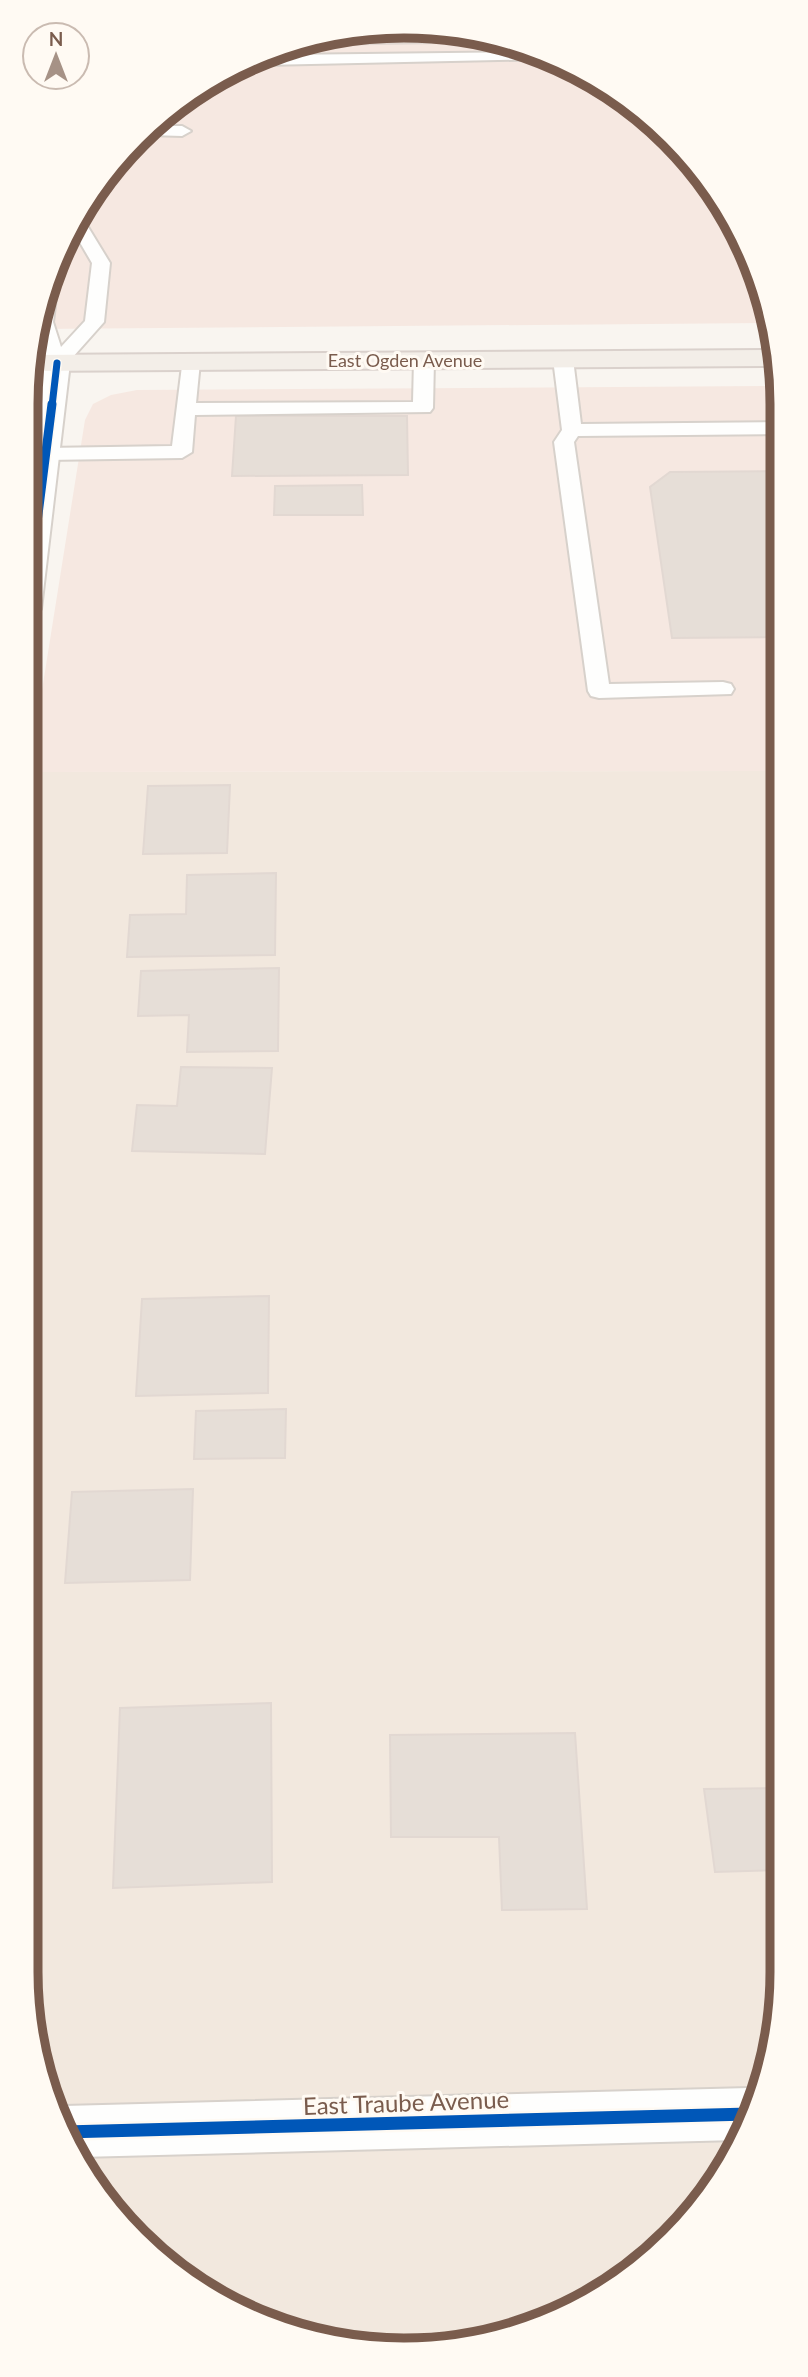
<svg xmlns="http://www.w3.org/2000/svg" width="808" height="2377" font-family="Lato,sans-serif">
<rect width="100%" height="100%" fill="#f9f5f0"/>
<!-- residential -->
<path fill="#f2e8de" d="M779 771 782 1973 769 2070 718 2183 614 2287 501 2338 355 2348 237 2312 120 2222 55 2117 26 1973V772Z"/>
<!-- commercial -->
<path fill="#f6e8e1" d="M354 30 501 39 593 77 688 155 743 237 769 323 36 329 39 307 104 174 215 77Z
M779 386V771L29 772 85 420 93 404 111 395 137 390Z"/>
<!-- building -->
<path fill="#e6ded7" stroke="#e2d8d2" stroke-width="2" d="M354 30 501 39 509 42 309 45Z
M236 416H407L408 475 232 476Z
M779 471V637L672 638 650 487 670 472Z
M362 485 363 515H274L275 486Z
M230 785 227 853 143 854 148 786Z
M276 873 275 955 127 957 130 915 186 914 187 875Z
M279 968 278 1051 187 1052 189 1015 138 1016 141 971Z
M181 1067 272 1068 265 1154 132 1151 137 1105 177 1106Z
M269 1296 268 1393 136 1396 142 1299Z
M286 1409 285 1458 194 1459 196 1411Z
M193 1489 190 1580 65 1583 72 1492Z
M271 1703 272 1882 113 1888 120 1708Z
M575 1733 587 1909 502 1910 499 1837H391L390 1735Z
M781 1788 782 1870 715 1872 704 1789Z"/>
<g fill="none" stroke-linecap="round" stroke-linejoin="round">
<defs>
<path id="lane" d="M533 52 551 59 264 65 258 63 280 55Z
M159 126H182L191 131 182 136 149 135Z
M81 221 85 222 110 263 104 322 64 367 57 369 47 363C36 328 34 318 50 284L55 285 57 289 53 322 61 347 85 321 92 263 75 234Z
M563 353 573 359 581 424 779 422 777 434 578 436 574 442 609 684 723 682 731 684 734 689 731 694 599 698 591 696 588 691 554 442 562 430 553 359Z
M424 354 434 360 433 408 430 412 195 415 192 452 182 458 46 460 36 454 46 448 172 446 183 358 190 356 200 362 196 403 413 402 414 360Z"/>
<path id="street" d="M57 355 66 357 70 363 41 609 37 615 26 618V493L44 363 48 357Z
M749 2088 759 2092 737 2140 80 2157 54 2110 64 2106Z"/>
<path id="primary" d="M777 350 778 366 31 371 33 355Z"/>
</defs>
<!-- lane casing -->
<use href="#lane" stroke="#d7d1cb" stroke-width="4"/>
<!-- street casing -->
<use href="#street" stroke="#d7d1cb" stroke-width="4"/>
<!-- primary casing -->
<use href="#primary" stroke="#dad1cc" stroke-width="4"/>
<!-- lane -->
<use href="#lane" fill="#fefefd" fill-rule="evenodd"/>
<!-- street -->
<use href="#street" fill="#fefefd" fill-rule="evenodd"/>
<!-- primary -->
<use href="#primary" fill="#f3eee8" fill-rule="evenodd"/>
<defs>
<path id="cycleway-far2" d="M52 406 57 363"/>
<path id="cycleway-far1" d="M26 609 52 404"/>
<path id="cycleway" d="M64 2132 749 2114"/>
</defs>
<!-- cycleway-far2 casing -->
<use href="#cycleway-far2" stroke="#fffaf3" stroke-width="10"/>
<!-- cycleway-far1 casing -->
<use href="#cycleway-far1" stroke="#fffaf3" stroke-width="12"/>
<!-- cycleway casing -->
<use href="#cycleway" stroke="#fffaf3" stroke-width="18"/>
<!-- cycleway-far2 -->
<use href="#cycleway-far2" stroke="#0057b8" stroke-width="7"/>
<!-- cycleway-far1 -->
<use href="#cycleway-far1" stroke="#0057b8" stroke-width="9"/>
<!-- cycleway -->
<use href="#cycleway" stroke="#0057b8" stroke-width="13"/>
</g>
<g text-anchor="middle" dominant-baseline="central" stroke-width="6" stroke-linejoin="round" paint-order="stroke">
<!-- far-street labels -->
<g font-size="18" fill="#7a5c4d" stroke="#fffaf3">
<text x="405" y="360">East Ogden Avenue</text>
</g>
<!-- near-street labels -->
<g font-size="24" fill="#7a5c4d" stroke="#fffaf3">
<text transform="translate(406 2102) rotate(-2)">East Traube Avenue</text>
</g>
</g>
<!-- crop -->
<path d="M0 0H808V2377H0ZM404 38H404A366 366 0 0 1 770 404V1972A366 366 0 0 1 404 2338H404A366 366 0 0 1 38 1972V404A366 366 0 0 1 404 38Z" fill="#fffaf3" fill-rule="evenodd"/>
<path fill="none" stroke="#7a5c4d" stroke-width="9" d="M404 38H404A366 366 0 0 1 770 404V1972A366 366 0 0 1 404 2338H404A366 366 0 0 1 38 1972V404A366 366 0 0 1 404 38Z"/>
<!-- north arrow -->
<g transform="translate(56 56)"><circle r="33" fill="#fffaf3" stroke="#cabbb1" stroke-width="2"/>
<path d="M0-5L12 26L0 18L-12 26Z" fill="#a69286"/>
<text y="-10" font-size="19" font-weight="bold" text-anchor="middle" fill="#7a5c4d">N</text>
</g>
</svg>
